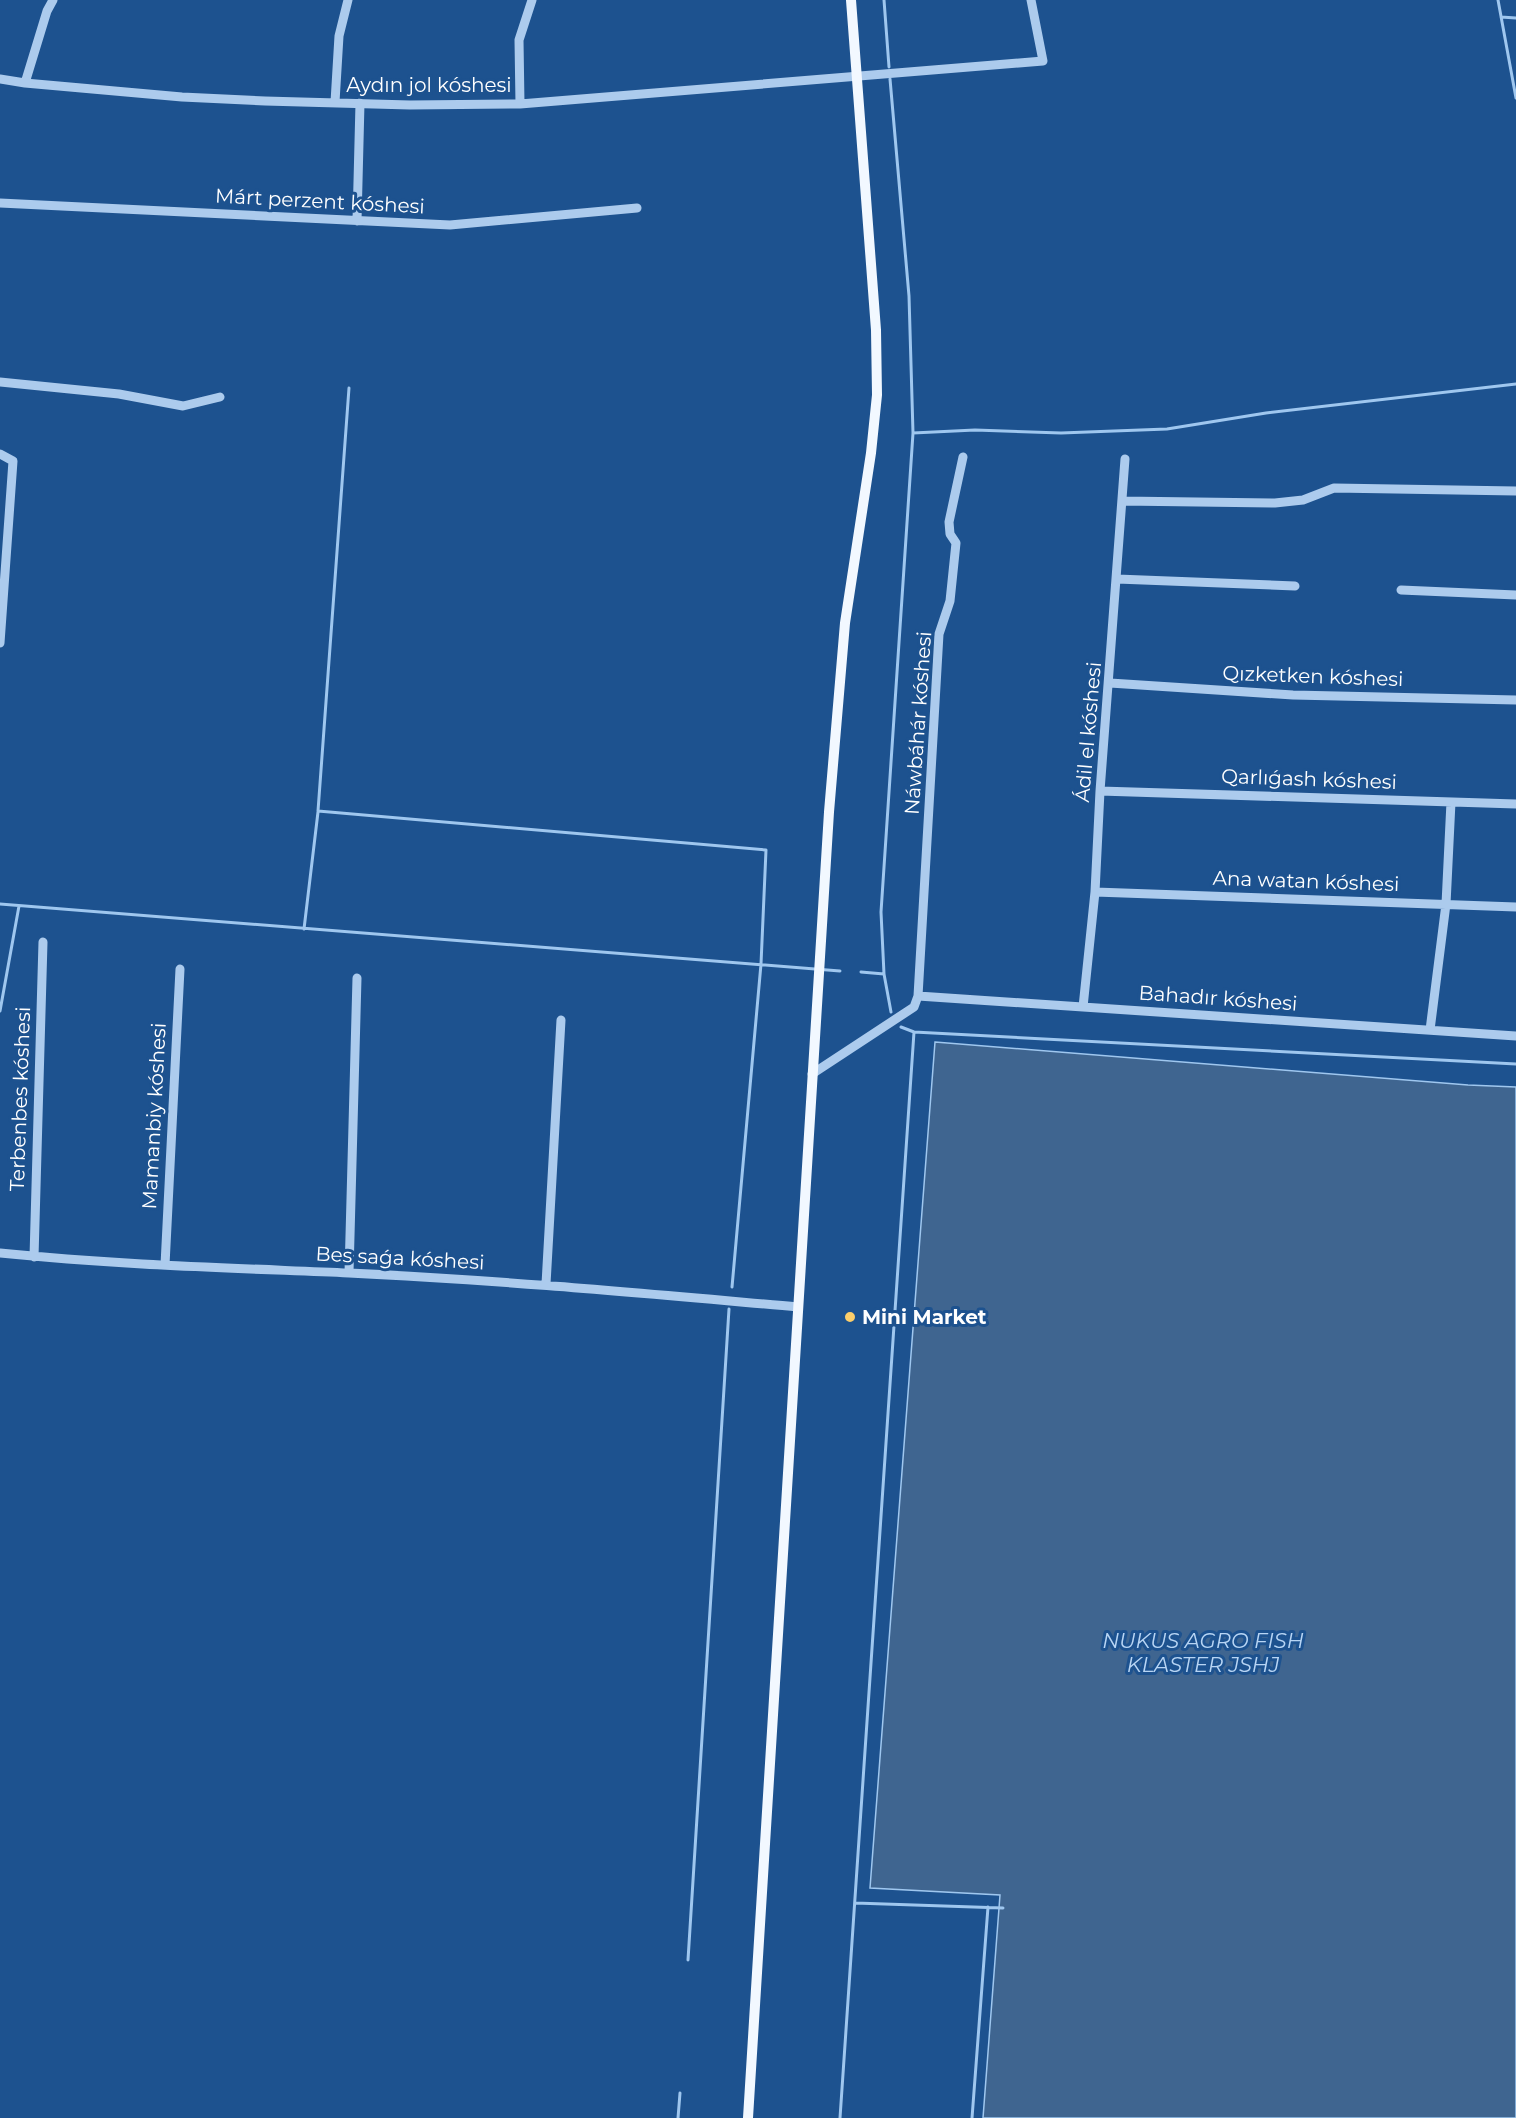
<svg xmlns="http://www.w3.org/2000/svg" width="1516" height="2118" font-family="Montserrat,sans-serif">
<rect width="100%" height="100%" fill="#1d528f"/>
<!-- water -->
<path fill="#3f6590" stroke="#9fc7ef" stroke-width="1.5" d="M935 1042 1468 1085 1516 1087V2118H983L1000 1895 870 1888Z"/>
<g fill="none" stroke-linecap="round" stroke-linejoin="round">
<!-- stream -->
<path stroke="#9fc7ef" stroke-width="3" d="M884 0 889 67
M1498 0 1516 98
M1501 17 1516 18
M349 388 318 811 766 850 761 964 732 1287
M913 433 975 430 1061 433 1167 429 1266 413 1516 384
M0 904 840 971
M304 929 318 812
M861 972 884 974 881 912 913 433 909 296 890 79
M884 974 891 1012
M0 1011 19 906
M901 1027 914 1032 1516 1064
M855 1903 1003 1908
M688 1960 729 1309
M678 2118 680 2093
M840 2118 914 1032
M972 2118 988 1907"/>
<!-- minor -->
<path stroke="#accbed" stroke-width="9" d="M0 79 25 83 182 97 265 101 410 105 520 104 1043 61 1031 0
M25 83 47 11 53 0
M335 102 339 36 348 0
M520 104 519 40 532 0
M0 203 450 225 637 208
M357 221 360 103
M0 382 119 394 183 406 220 397
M0 454 13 461 0 643
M1122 501 1275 503 1303 500 1334 488 1516 491
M1117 579 1295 586
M1401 590 1516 595
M1110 683 1293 695 1516 700
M1100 791 1516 804
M1095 892 1516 907
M918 996 1516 1036
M1083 1007 1095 892 1100 791 1125 459
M1430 1030 1446 904 1451 802
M812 1074 914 1007 918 996 939 634 950 601 956 543 950 534 949 522 963 457
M0 1253C116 1265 233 1268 349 1273 500 1280 649 1294 798 1307
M34 1257 43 942
M165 1265 180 969
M349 1273 357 978
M546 1284 561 1020"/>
<!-- major -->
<path stroke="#f2f8ff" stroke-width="10" d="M748 2118 829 812 845 623 871 453 877 395 876 330 851 0"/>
</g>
<!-- markers -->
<circle fill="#fcce6b" stroke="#1d528f" stroke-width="2" cx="850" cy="1317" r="6"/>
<g text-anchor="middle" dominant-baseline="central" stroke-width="6" stroke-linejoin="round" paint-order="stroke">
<!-- street labels -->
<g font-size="20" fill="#fff" stroke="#1d528f">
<text x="429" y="85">Aydın jol kóshesi</text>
<text transform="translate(320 201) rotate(3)">Márt perzent kóshesi</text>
<text transform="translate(1313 676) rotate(2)">Qızketken kóshesi</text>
<text transform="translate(918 723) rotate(-86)">Náwbáhár kóshesi</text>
<text transform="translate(1088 732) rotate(-85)">Ádil el kóshesi</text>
<text transform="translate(1309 779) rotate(2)">Qarlıǵash kóshesi</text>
<text transform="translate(1306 881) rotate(2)">Ana watan kóshesi</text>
<text transform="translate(1218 998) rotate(4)">Bahadır kóshesi</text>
<text transform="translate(20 1099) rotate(-88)">Terbenbes kóshesi</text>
<text transform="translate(154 1116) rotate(-87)">Mamanbiy kóshesi</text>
<text transform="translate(400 1258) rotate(3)">Bes saǵa kóshesi</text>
</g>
<!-- poi labels -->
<g font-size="20" font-weight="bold" fill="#fff" stroke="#1d528f" text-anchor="start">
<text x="862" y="1317">Mini Market</text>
</g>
<!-- water labels -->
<g font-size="21" font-style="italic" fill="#b8d5f4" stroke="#1d528f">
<text x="1203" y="1640">NUKUS AGRO FISH<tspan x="1203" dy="24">KLASTER JSHJ</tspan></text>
</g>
</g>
</svg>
